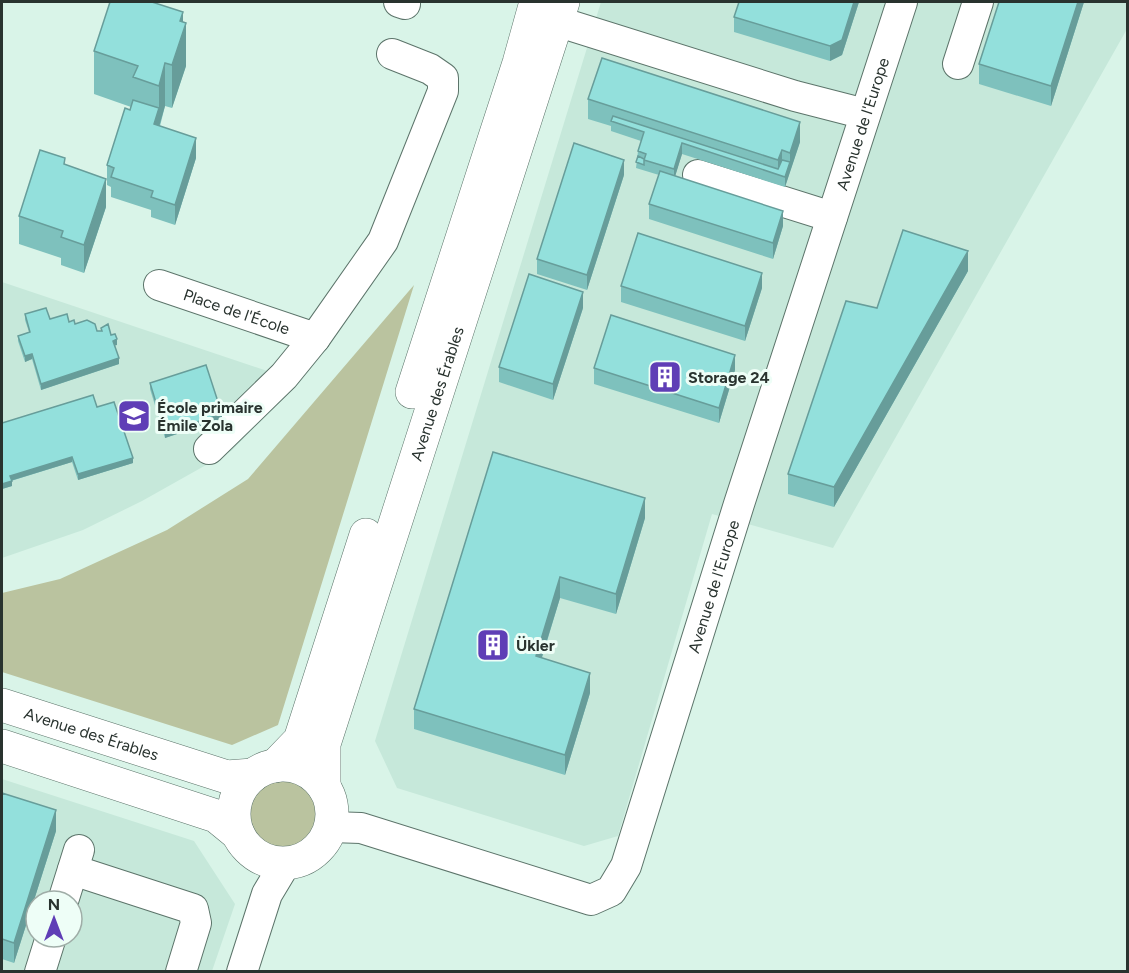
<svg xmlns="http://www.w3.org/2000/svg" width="1129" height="973" font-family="Figtree,sans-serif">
<rect width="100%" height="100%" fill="#d9f4e8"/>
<!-- built -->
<path fill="#c6e8da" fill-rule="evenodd" d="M601 2H1127V29L833 548 712 514 618 836 584 846 397 788 375 741Z
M2 282 300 382 231 451 142 501 83 530 2 558Z
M2 779 194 841 235 904 212 971 2 972ZM36 901H72V937H36Z"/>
<!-- green -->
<path fill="#bac39f" d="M414 285 278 725 232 745 2 672V593L60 579 167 530 248 479Z
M248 814a34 34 0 1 1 68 0a34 34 0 1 1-68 0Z"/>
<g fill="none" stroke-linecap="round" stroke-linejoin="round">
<defs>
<g id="minor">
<path d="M399 2 405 4"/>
<path d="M551 2 556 21 795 96 865 114"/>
<path d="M958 64 978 2"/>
<path d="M698 175 832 217"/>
<path id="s1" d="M159 285 315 338"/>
<path d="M209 449 284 376 315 338 383 241 443 91V78L430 69 392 54"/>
<path id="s2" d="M331 827 361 828 591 900 611 891 626 866 739 504 902 2"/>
<path d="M73 870 193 909 196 923 181 972"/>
<path d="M63 901 79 850"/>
<path d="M40 972 51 937"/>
<path d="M242 972 267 894 285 864"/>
</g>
<g id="major">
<path d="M412 392 519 63 536 2"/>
<path id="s3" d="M2 705 227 777 253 775"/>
<path d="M2 746 216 816 238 834"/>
<circle cx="283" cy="814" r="49"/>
<path d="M275 766 300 740 366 535"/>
<path id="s4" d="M324 787V744L563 2"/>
</g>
</defs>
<!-- minor casing -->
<use href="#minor" stroke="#5c746a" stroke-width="32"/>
<!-- major casing -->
<use href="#major" stroke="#5c746a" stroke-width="34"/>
<!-- minor -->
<use href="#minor" stroke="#fff" stroke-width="30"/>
<!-- major -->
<use href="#major" stroke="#fff" stroke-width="33"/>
</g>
<!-- wall -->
<path fill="#7ec1bd" d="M739 2H859L842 55 830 61 734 32V17Z
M1084 2 1051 106 979 84V64Z
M183 22 186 66 172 108 165 106 160 126 196 158 175 225 151 217V210L111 197V187L107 185V165L131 107 94 94V51Z
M588 99 800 142 785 187 682 154 675 176 783 226 773 259 649 219V204L659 175 636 168 638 151 641 141 611 131V126L588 119Z
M65 165 106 207 84 273 61 265V258L19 244V216Z
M624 175 587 290 537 274V259Z
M968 271 834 507 788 494V474L877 308Z
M621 286 762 288 745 341 621 302Z
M583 308 553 400 499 382V367Z
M25 314 69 322 97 331H101V328L111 335 117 345H115L119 364 41 390 32 359 25 362 18 341V336L29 332 25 320Z
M594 368 735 370 719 423 594 384Z
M150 383 222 419 165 438 150 389Z
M93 395 97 407 114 402 133 458V463L78 480 72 462 11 481 12 486 2 489V423Z
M493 452 645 518 616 614 560 598 542 658 590 693 565 775 414 729V709Z
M2 793 56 831 14 963 2 959Z"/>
<!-- shaded-wall -->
<path fill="#679d9a" d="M854 2H859L842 55 830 61V46Z
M1078 2H1084L1051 106V86Z
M183 12V32L186 23V66L172 108V65L180 21Z
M165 63V106L154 144V124L159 108V86Z
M800 122V142L785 187V177L790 162V153Z
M196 138V158L175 225V205Z
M682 143V154L674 180V169Z
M782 150V170L778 174V160Z
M624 160V175L587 290V275Z
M106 179V207L84 273V245Z
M783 211V226L773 259V243Z
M968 251V271L834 507V487Z
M762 273V288L745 341V326Z
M583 292V308L553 400V384Z
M117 339V345L113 346V341Z
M32 354V359L25 362V356Z
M735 355V370L719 423V408Z
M119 358V364L41 390V384Z
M222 414V419L165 438V432Z
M72 457V462L10 481V476Z
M133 458V463L78 480V474Z
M12 481V486L2 489V484Z
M645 498V518L616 614V594Z
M560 577V598L536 676V656Z
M590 673V693L565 775V755Z
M56 810V831L14 963V943Z"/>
<!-- building -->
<path fill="#93e0dc" stroke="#679d9a" stroke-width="1.5" d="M110 2H152L183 12 180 21 186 23 172 65 165 63 159 86 133 77 138 66 94 51Z
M739 2H854L842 40 830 46 734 17Z
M999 2H1078L1051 86 979 64Z
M602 58 800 122 790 153 782 150 778 160 588 99Z
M133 100 159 108 154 124 196 138 175 205 151 197 153 191 111 177 114 168 107 165 125 108 130 110Z
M613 116 778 169 782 160 790 162 785 177 682 143 674 169 644 160 646 154 638 151 644 132 611 121Z
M574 143 624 160 587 275 537 259Z
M40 150 65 158 64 164 106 179 84 245 61 237 63 231 19 216Z
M638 156 644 159V165L636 162Z
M660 171 783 211 773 243 649 204Z
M903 230 968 251 834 487 788 474 846 301 877 308Z
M638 233 762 273 745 326 621 286Z
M529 274 583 292 553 384 499 367Z
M46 308 50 319 67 314 69 322 74 320 75 324 87 320 95 324 97 331H102L101 328 108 324 111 335 115 334 117 339 113 341 119 358 41 384 32 354 25 356 18 336 30 332 25 314Z
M611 315 735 355 719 408 594 368Z
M206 365 222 414 165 432 150 383Z
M93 395 97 407 114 402 133 458 78 474 72 457 10 476 12 481 2 484V423Z
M493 452 645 498 616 594 560 577 536 656 590 673 565 755 414 709Z
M2 793 56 810 14 943 2 939Z"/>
<!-- icons -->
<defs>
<symbol id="building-square" viewBox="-11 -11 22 22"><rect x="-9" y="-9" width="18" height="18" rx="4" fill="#5f3eb6" stroke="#eefef7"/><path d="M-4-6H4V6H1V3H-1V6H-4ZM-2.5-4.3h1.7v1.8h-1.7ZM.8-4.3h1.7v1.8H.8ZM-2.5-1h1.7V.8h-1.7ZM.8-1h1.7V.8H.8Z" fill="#fff"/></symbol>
<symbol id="school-square" viewBox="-11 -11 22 22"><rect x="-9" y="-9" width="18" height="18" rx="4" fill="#5f3eb6" stroke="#eefef7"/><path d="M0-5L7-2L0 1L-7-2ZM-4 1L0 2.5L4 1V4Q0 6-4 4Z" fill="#fff"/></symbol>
</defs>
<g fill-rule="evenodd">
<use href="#building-square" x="646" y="358" width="38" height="38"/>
<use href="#school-square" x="115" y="397" width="38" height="38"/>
<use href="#building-square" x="474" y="626" width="38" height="38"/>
</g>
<g text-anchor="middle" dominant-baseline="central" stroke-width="6" stroke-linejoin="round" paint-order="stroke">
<!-- street labels -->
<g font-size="16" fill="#29332f" stroke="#eefef7">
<text stroke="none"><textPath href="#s2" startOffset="1101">Avenue de l'Europe</textPath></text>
<text stroke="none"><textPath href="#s1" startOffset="82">Place de l'École</textPath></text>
<text stroke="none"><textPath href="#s4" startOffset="411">Avenue des Érables</textPath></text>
<text stroke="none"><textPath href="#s2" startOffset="615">Avenue de l'Europe</textPath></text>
<text stroke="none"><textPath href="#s3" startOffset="94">Avenue des Érables</textPath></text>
</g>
<!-- poi labels -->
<g font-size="16" font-weight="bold" fill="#29332f" stroke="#eefef7" text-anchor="start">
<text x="688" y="377">Storage 24</text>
<text x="157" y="407">École primaire<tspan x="157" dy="18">Émile Zola</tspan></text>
<text x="516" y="645">Ükler</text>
</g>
</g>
<!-- border -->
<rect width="1129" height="973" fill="none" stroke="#29332f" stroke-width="6"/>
<!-- north arrow -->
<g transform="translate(54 919)"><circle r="28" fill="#eefef7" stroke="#9fada7" stroke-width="1.5"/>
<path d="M0-4.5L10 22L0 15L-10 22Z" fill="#5f3eb6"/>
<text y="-9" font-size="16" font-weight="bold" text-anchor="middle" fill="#29332f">N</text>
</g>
</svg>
